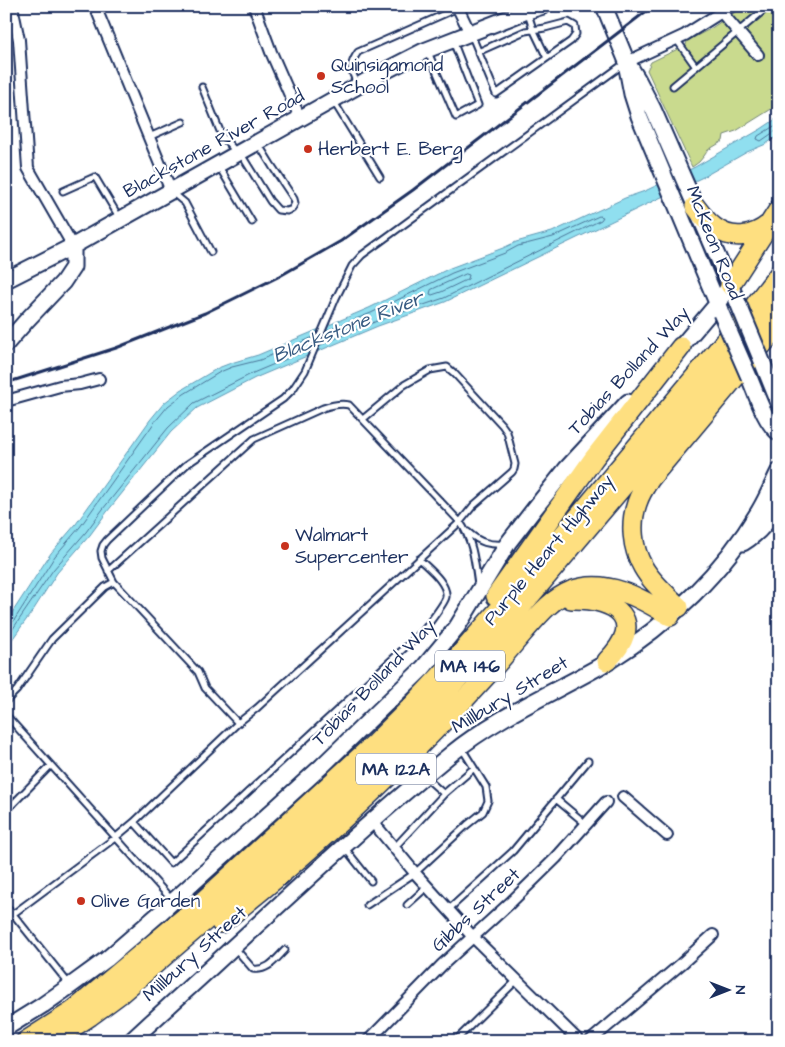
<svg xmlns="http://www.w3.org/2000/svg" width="785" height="1047" font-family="'Architects Daughter',sans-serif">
<rect width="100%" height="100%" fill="#fff"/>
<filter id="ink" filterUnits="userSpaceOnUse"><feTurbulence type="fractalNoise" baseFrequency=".02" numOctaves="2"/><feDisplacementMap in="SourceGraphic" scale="10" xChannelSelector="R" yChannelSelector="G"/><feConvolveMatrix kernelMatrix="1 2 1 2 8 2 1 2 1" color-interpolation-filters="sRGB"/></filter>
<g filter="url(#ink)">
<!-- green -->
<path fill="#c9da8e" stroke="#728476" d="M744 6H779V103L773 108 736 131 724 135 723 141 708 150 704 156 699 162 692 167 647 70 651 62 686 45 687 41 710 29Z"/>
<!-- water -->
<path fill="#90dfef" stroke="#6199b5" d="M779 117V135L766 144 747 152 703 177 445 302 378 326 255 378 197 408 171 432 107 512 90 535 57 573 34 609 6 648V622L51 553 76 524 150 420 164 403 181 390 218 368 231 363 258 355 369 308 450 268 503 248 516 242 552 232 625 198 645 191 695 167 761 129Z"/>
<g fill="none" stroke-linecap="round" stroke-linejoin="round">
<!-- shore -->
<path stroke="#4a7598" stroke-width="1" d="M779 123 758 136 757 139 761 141 774 132 779 131
M466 274 469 275 468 279 441 292 432 295 430 294 431 290Z
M320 345 377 321 444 298 601 220 603 217 599 216 553 237 518 246 505 253 452 273 371 313 326 331
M6 624H10L13 622 55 556 80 527 154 423 168 406 184 394 220 372 232 367 260 360 316 336
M6 639 53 570 86 532 103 509 168 428 194 403 253 373 310 349"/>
<defs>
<path id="lane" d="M528 14 533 29 547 58
M470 34 474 41 496 94 571 41 576 34 575 26 568 22 545 28 525 31 478 52
M676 39 696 67
M428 52 456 117 478 105 453 41
M357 83C350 69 349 65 358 52L458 8
M673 86 764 10 761 6
M202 87 222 136 237 153
M334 102 380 177
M149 137 183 122
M241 154 270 201 278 210 287 211 292 209 295 203 294 199 272 166 259 145
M218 165 252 222
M63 191 92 178 95 177 119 217
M173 193 185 203 211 252
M363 419 404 385 430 370 447 367 454 373 502 425 507 432 515 464 514 469 512 472 473 506 460 522 257 708 238 723 205 688 198 672 114 582 102 558 101 551 103 545 107 540 186 465 283 399 293 389 305 371 336 298 352 266 362 255 625 63
M468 532C480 543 489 545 505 544
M108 571 254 439 323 408C332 405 340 403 349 405L460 522C473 540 475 563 478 585
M6 701 17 690 52 639 105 587 114 582
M6 715 171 899
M425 777 444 794
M556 799 586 824
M6 811 51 765
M134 822 238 723
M344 847 371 881
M394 848 445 793 474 768
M367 905 415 873 467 825 483 812 488 801 486 787 461 747
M407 905 427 887
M6 907 13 914 6 919
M448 910 513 851 588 761
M234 947 253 969C268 971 275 960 285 950
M69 984 13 914 115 838 134 822 171 863 424 630C429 623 445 603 446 597 448 583 428 568 419 559
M6 1008 10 1022
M455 1041 517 980"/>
<path id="street" d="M12 6 19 40 28 168 73 246
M95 6 171 191
M254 6 271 52 300 118
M457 6 470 33
M722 13 758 55
M627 62 685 35 731 6
M6 401 60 386 80 384 99 379
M623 797 667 835
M372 821 415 873 473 937 579 1041
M368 1041 442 965 510 903 556 858 606 802
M590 1041 681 964 713 935"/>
<path id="secondary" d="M604 6 627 62 638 80 653 109 734 294
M627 68 632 94 639 116 720 310
M6 280 73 246 379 74 424 51 527 11 543 6
M6 344 27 320 63 282 73 267V246
M674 355 717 304 730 285
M762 361 779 403
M749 377C756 393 765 423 779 433
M743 543C759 533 770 520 779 504
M6 1028 43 1005 70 986 107 959 159 914 322 766 423 668 457 627 508 543 535 508 567 468 628 402
M131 1041C164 1010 198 980 231 949 303 883 375 816 451 754 499 715 556 692 609 661 669 624 723 572 759 511 767 498 772 485 779 471"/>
<path id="highway" d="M695 206C701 214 707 222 714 227 732 241 753 237 769 224
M730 285 779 209
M496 596 594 458 681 347
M571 599C618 598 647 621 607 661
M679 607C667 595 652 583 643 567 632 548 630 523 637 503 640 494 645 486 650 479L779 325
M221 923C297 864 367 799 434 731 453 712 471 693 489 673 500 660 512 646 523 633 537 617 551 599 571 591 606 578 641 598 670 616
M26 1041 73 1011 191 912 375 743 412 706 456 659 553 547 755 305 779 274
M52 1041 90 1016 120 994 205 921 323 816 413 728 491 642 663 439 779 299"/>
</defs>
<!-- lane casing -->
<use href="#lane" stroke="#1b2f5e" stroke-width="9"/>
<!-- street casing -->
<use href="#street" stroke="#1b2f5e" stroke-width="14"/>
<!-- secondary casing -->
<use href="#secondary" stroke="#1b2f5e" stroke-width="19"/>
<!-- highway casing -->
<use href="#highway" stroke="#1b2f5e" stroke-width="22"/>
<!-- lane -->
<use href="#lane" stroke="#fff" stroke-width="5"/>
<!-- street -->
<use href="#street" stroke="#fff" stroke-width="10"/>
<!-- secondary -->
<use href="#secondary" stroke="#fff" stroke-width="15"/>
<!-- highway -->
<use href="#highway" stroke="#fedf80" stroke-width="19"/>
<!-- rail -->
<path stroke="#1b2f5e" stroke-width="3" d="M6 383 116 348 205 313 280 276 341 241 413 190 653 6"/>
<defs>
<path id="secondary-bridge" d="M736 298 762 361
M721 313 749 377"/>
</defs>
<!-- secondary-bridge casing -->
<use href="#secondary-bridge" stroke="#1b2f5e" stroke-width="19" stroke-linecap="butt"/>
<!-- secondary-bridge -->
<use href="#secondary-bridge" stroke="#fff" stroke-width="15"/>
</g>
</g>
<!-- markers -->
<g fill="#c8321e" stroke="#fff" stroke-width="2">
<circle cx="321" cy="76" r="5"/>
<circle cx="308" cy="149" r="5"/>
<circle cx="285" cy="546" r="5"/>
<circle cx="81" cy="901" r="5"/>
</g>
<g text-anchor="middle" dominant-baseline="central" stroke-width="4.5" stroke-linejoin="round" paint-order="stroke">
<!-- shield labels -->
<g fill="#fff" stroke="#5f6d8e" stroke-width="1">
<rect x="435" y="650.5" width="70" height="31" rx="4"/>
<rect x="356" y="753.5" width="80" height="31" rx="4"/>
</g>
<g font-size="18" font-weight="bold" fill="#1b2f5e">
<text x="470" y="666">MA 146</text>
<text x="396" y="769">MA 122A</text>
</g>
<!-- poi labels -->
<g font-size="19" fill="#1b2f5e" stroke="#fff" text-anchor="start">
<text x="331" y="65">Quinsigamond<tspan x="331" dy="22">School</tspan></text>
<text x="318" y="149">Herbert E. Berg</text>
<text x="295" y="535">Walmart<tspan x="295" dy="22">Supercenter</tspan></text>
<text x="91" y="901">Olive Garden</text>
</g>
<!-- street labels -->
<g font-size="19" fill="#1b2f5e" stroke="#fff">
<text transform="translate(214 144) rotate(-29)">Blackstone River Road</text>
<text transform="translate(714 243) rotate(68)">McKeon Road</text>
<text transform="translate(629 371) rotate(-47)">Tobias Bolland Way</text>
<text transform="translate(549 550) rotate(-50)">Purple Heart Highway</text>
<text transform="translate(374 683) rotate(-46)">Tobias Bolland Way</text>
<text transform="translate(510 695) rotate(-31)">Millbury Street</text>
<text transform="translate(476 910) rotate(-43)">Gibbs Street</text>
<text transform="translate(195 954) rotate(-42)">Millbury Street</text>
</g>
<!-- water labels -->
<g font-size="20" font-style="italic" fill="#385b82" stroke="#fff">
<text transform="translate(348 327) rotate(-22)">Blackstone River</text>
</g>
</g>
<!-- margin -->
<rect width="785" height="1047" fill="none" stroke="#fff" stroke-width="25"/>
<rect x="12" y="12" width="760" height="1022" fill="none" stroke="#1b2f5e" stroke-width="2" filter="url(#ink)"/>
<!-- north arrow -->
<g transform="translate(728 990) rotate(90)" stroke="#ffffff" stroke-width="4" paint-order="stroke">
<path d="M0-4L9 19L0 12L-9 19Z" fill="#1b2f5e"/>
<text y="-8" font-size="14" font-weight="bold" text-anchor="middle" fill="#1b2f5e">N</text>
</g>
</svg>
